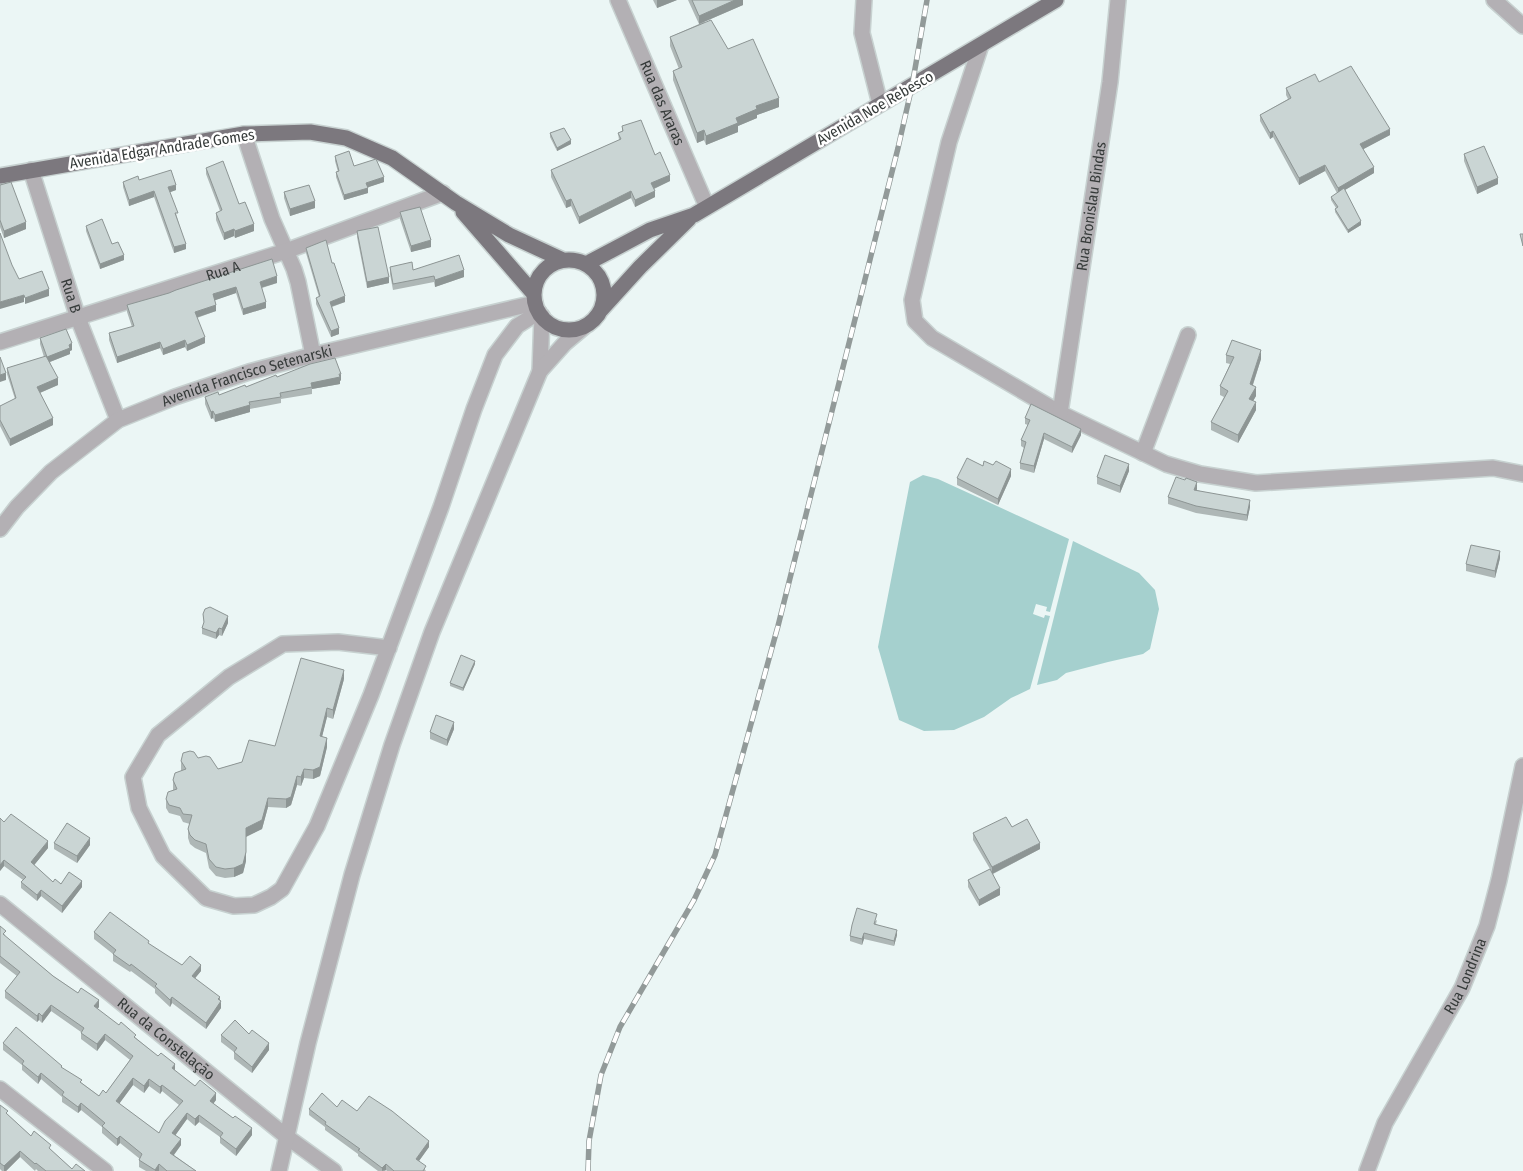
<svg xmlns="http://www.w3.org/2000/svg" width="1523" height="1171" font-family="'Fira Sans Condensed',sans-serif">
<rect width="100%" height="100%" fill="#ebf6f5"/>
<!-- water -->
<path fill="#a5d0ce" d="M923 475 938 479 1069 539 1050 612 1046 611 1047 607 1036 604 1033 614 1044 618 1045 615 1050 616 1030 689 1011 698 984 717 954 730 924 731 899 720 878 647 910 482Z
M1073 541 1139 573 1155 590 1159 609 1150 649 1143 654 1108 662 1066 673 1057 680 1037 685Z"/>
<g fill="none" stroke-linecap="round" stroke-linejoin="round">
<defs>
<g id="minor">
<path id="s1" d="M618 0 707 207"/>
<path d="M864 0 862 33 880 104"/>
<path d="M1494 0 1523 26"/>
<path d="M981 45 949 142 912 300 915 321 932 338 1060 413 1166 464 1200 474 1256 483 1493 468 1523 474"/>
<path d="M244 134 272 219 294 269 298 282 313 355"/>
<path id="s2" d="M31 170 78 318 118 420"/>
<path id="s3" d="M0 342 286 251 443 193"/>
<path d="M540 371 542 316"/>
<path id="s4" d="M1060 413 1110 82 1118 0"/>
<path d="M1143 453 1188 335"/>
<path id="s5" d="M0 529 17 507 51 472 118 420 175 397 249 372 313 355 535 303"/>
<path d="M389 648 338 642 283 644 229 677 158 735 133 777 139 808 163 856 206 898 234 906 254 905 271 897 282 889 317 826 371 695 441 507 474 409 495 355 517 326 539 312"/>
<path id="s6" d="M0 904 287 1137 334 1171"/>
<path d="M0 1089 105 1171"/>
<path d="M279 1171 308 1043 352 875 392 745 432 632 540 371 565 343 584 327"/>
<path id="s7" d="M1367 1171 1385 1123 1462 988 1487 926 1499 880 1523 766"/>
</g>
<path id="major" d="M0 176 244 134 310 132 346 138 392 158 456 203 509 235 563 260
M463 212 534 294
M534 295a35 35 0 1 1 70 0a35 35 0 1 1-70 0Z
M586 264 650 230 694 215 1056 0
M601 310 640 267 689 219"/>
</defs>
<!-- minor casing -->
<use href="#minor" stroke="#c7d1d0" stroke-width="18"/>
<!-- major casing -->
<use href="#major" stroke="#c7d1d0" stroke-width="18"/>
<!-- minor -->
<use href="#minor" stroke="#b3b0b4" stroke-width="15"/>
<!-- major -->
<use href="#major" stroke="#7c787e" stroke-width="15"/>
<defs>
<path id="rail" d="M588 1171 589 1141 601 1075 620 1027 694 900 715 855 778 626 898 148 912 86 927 0"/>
</defs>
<!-- rail casing -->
<use href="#rail" stroke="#929a99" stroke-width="5.5"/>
<!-- rail -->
<use href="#rail" stroke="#fff" stroke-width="4" stroke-dasharray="11" stroke-linecap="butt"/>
</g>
<!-- wall -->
<path fill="#aeb7b6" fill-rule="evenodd" d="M653 0H677L657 8Z
M688 0H743V5L704 22 779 107 757 115V118L738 126V132L706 145 704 140 697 143 673 80V71L679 69 670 46V37L699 24Z
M1319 82 1390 135 1363 149 1374 173 1345 190 1361 225 1348 233 1335 212V209L1336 208 1331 200V197L1337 193 1325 171 1299 185 1273 137 1270 139 1260 121V115L1288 99 1286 95V88Z
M622 126 655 155 670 181 654 189 655 197 635 207 631 198 579 224 571 206 566 208 551 177V170L619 140 618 133 622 131Z
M550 133 571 144 557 151 550 137Z
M1464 154 1498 184 1477 194 1464 161Z
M335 156 354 166 384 182 368 187V193L344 200 336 177V172H338L335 161Z
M206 168 239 204 254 231 235 238 234 236 224 240 216 220V213L220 211 206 174Z
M139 180 176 190 170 192 186 249 174 253 154 197 129 206 123 187V182Z
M0 185 26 229 4 238 0 227Z
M284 192 315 208 290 216 284 198Z
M400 212 431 247 411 252 400 219Z
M86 226 112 244 124 260 100 269 86 231Z
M357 231 389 283 367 288 357 237Z
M306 248 332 263 345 302 332 307 339 334 331 337 316 304V298L319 297 306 253Z
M390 267 413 270 464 277 435 287 434 282 393 290 390 274Z
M277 283 262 288 266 308 243 315 236 293 215 300 216 311 197 318 205 343 187 351 185 347 163 355 160 348 117 363 109 340V333L132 327 127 312V305L169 293Z
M40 338 72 350 70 351V354L50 362 58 385 40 393 53 425 10 446 0 426V406L15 399 7 374V368L44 357 40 344Z
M1226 355 1261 359 1253 385 1256 396 1253 401 1256 410 1238 443 1211 430V422L1224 397 1220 395V386L1230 364 1226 363Z
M277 377 341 380 340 381V384L312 389V394L281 399V403L250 409V412L215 422 213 418 211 419 205 404V397L219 395Z
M1025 418 1081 435 1072 453 1044 439 1034 473 1020 469V463L1024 448 1021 446V440L1028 425 1025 424Z
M983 466 1011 476 998 505 957 485V478Z
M1129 471 1120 493 1097 484V477Z
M1197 489V490L1250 507 1247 521 1196 513 1168 504V497Z
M1500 558 1495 578 1466 571V564Z
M203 614 228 623 222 636 219 635 216 639 202 634V628L204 624Z
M475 664 463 691 450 686V683Z
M344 679 333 719 327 717 322 736 327 747 320 776 313 779 304 778 301 786 297 785 291 805 286 808 268 807 262 829 246 836V861L243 873 234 877 225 878 216 876 209 868 206 853 195 848 190 844 188 838V829L190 824 183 822 180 816 169 813 166 808V799L173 790V780L181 771V761L198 758 218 769 242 762 275 746Z
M454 729 447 746 430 739V732Z
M4 822 48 848 34 865 53 882 82 887 62 913 41 896 37 901 21 888V882L23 880 4 866 0 871Z
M1012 827 1040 849 993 874 1000 895 979 906 968 887V880L990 869 973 840V833Z
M54 843 90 845 77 863 54 849Z
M877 920 876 924 897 935 894 946 864 939 862 945 850 941V936Z
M0 926 6 937 53 976 99 1007 97 1009 136 1038 175 1071 195 1086 216 1100 213 1104 252 1135 236 1156 220 1143V1137L199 1122 195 1126 187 1119 175 1135 181 1145 174 1155 196 1171H146L139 1167V1160L140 1159 120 1143 117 1146 102 1133V1127L81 1110 78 1113 62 1102V1097L41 1079 38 1084 22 1070V1065L3 1050V1043L62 1068 99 1096 106 1093 130 1060 105 1040 97 1051 81 1039V1032L51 1011 42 1023 39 1020 37 1022 5 998V991L17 976 0 963ZM133 1085 144 1093 149 1086 160 1094 162 1091 179 1105 159 1133 119 1104Z
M94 932 149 944 182 965 201 971 195 978 220 1000 221 1008 206 1029 172 1003 170 1007 155 993V989L131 971 130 972 113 961V954L94 939Z
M221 1035 269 1050 252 1073 234 1059V1052L221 1042Z
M0 1105 8 1115 31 1136 51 1150 72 1169 85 1171H38L36 1169 35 1171 20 1157 6 1171H2L0 1169Z
M337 1107 357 1111 429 1147 419 1161 426 1171H387L386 1170 385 1171H378L358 1156V1154L325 1130V1127L309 1115V1109Z"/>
<!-- shaded-wall -->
<path fill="#8d9594" d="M657 0H677L657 8Z
M735 0H743V5L699 24V16Z
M779 98V107L757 115V118L738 126V132L706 145V136L756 106Z
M1390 129V135L1360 151V144Z
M704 130V140L697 143V133Z
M1273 131V137L1270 139V133Z
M571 140V144L557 151V148Z
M1325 165V171L1299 185V178Z
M1374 167V173L1338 194V188Z
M670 175V181L651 190V183Z
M384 177V182L366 188V183Z
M1498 178V184L1477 194V187Z
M176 185V190L168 193V187Z
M368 188V193L344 200V195Z
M154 191V197L129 206V200Z
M631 191V198L579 224V217Z
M655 191V197L635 207V200Z
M571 199V206L566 208V201Z
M315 201V208L290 216V209Z
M1361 221V225L1348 233V230Z
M26 222V229L4 238V231Z
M254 224V231L235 238V231Z
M234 229V236L224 240V233Z
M431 240V247L411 252V246Z
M186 244V249L174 253V247Z
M124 255V260L100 269V264Z
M464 270V277L435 287V280Z
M277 276V283L260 288V282Z
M389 277V283L367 288V282Z
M236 287V293L213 301V294Z
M49 289V296L25 304V298Z
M24 295V302L0 309V302Z
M345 296V302L330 307V302Z
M266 302V308L243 315V309Z
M216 305V311L195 318V312Z
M339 328V334L331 337V331Z
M205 337V343L187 351V345Z
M185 340V347L163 355V349Z
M160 342V348L117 363V357Z
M72 343V350L70 351V354L47 363V357Z
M1261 350V359L1250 393V384Z
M6 373V380L0 382V375Z
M341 374V380L340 381V384L312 389 311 383Z
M58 378V385L37 394V387Z
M1256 387V396L1249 408V399Z
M1256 402V410L1238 443V435Z
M250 405V412L215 422V415Z
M213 411V418L211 419V412Z
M53 418V425L10 446V439Z
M1081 429V435L1072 453V447Z
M1044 433V439L1034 473V466Z
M1129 464V471L1120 493V486Z
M1011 469V476L998 505V499Z
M1197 482V489L1194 497V490Z
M1250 500V507L1247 521V515Z
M1500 551V558L1495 578V571Z
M228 616V623L222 636V629Z
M219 628V635L216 639V633Z
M475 661V664L463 691V688Z
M344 670V679L333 719V710Z
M327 708V717L320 745V736Z
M454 722V729L447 746V740Z
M327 738V747L320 776 313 779V770Z
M304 769V778L301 786V777Z
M297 776V785L291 805 286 808V799Z
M268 798V807L262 829 246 837V828Z
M90 838V845L77 863V856Z
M48 841V848L31 869V862Z
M1040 843V849L992 874V867Z
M246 852V861L243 873 234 877V868Z
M4 860V866L0 871V865Z
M82 881V887L62 913V906Z
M1000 888V895L979 906V900Z
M41 890V896L37 901V895Z
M897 930V935L894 946V941Z
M864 933V939L862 945V939Z
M201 965V971L192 982V976Z
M172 997V1003L170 1007V1000Z
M220 997V1003L221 1001V1008L206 1029V1023Z
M99 1000V1007L94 1013V1006Z
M51 1005V1011L42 1023V1016Z
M39 1013V1020L37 1022V1016Z
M105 1034V1040L97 1051V1044Z
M269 1043V1050L252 1073V1067Z
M175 1064V1071L172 1068Z
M41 1073V1079L38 1084V1077Z
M133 1078V1085L116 1108V1101Z
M149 1079V1086L144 1093V1086Z
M162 1085V1091L160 1094V1087Z
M216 1093V1100L210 1108V1101Z
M81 1103V1110L78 1113V1107Z
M187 1113V1119L172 1140V1133Z
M199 1115V1122L195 1126V1119Z
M252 1128V1135L236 1156V1149Z
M120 1136V1143L117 1146V1139Z
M181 1139V1145L170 1160V1153Z
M429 1141V1147L416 1165V1159Z
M20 1151V1157L6 1171H4V1166Z
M159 1164V1171H155V1170Z
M386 1164V1170L382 1171V1168Z"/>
<!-- building -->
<path fill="#cad5d4" stroke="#8d9594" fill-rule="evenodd" d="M692 0H735L699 16Z
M711 20 728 49 753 39 779 98 756 106 757 109 736 118 738 123 706 136 704 130 697 133 673 71 682 67 670 37Z
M1351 66 1390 129 1360 144 1374 167 1338 188 1325 165 1299 178 1273 131 1270 133 1260 115 1291 98 1286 88 1315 74 1319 82Z
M641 120 655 155 660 152 670 175 651 183 655 191 635 200 631 191 579 217 571 199 566 201 551 170 621 139 618 133 623 131 622 126Z
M564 128 571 140 557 148 550 133Z
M1484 146 1498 178 1477 187 1464 154Z
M349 151 354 166 376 159 384 177 366 183 368 188 344 195 336 172 339 171 335 156Z
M223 161 239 204 245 202 254 224 235 231 234 229 224 233 216 213 222 210 206 168Z
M171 170 176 185 168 187 178 213H175L186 244 174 247 154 191 129 200 123 182 138 176 139 180Z
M11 182 26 222 4 231 0 220V185Z
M309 185 315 201 290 209 284 192Z
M1344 188 1361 221 1348 230 1335 209 1338 207 1331 197Z
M420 207 431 240 411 246 400 212Z
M102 219 112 244 118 242 124 255 100 264 86 226Z
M378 227 389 277 367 282 357 231Z
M0 233 12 265 19 279 42 271 49 289 25 298 24 295 0 302Z
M1520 234H1523V246Z
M326 240 332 263H334L345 296 330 302 339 328 331 331 316 298 320 296 306 248Z
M459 255 464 270 435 280 434 276 393 284 390 267 412 262 413 270Z
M272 259 277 276 260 282 266 302 243 309 236 287 213 294 216 305 195 312 205 337 187 345 185 340 163 349 160 342 117 357 109 333 134 326 127 305 169 293 176 290Z
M66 329 72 343 69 345 70 348 47 357 40 338Z
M1232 340 1261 350 1250 384 1256 387 1249 399 1256 402 1238 435 1211 422 1228 391 1220 386 1234 357 1226 355Z
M46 356 58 378 37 387 53 418 10 439 0 420V406L16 398 7 368Z
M0 357 6 373 0 375Z
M335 358 341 374H339L340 377 311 383 312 387 280 393 281 397 249 402 250 405 215 415 213 411 211 412 205 397 218 392 219 395 245 385 246 387 276 375 277 377 310 364Z
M1031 404 1081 429 1072 447 1044 433 1034 466 1020 463 1026 442 1021 440 1030 420 1025 418Z
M1105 455 1129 464 1120 486 1097 477Z
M967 458 983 466 984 461 993 465 996 461 1011 469 998 499 957 478Z
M1176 477 1185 480 1186 478 1197 482 1194 490 1250 500 1247 515 1196 506 1168 497Z
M1471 545 1500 551 1495 571 1466 564Z
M210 607 228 616 222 629 219 628 216 633 202 628 204 622 203 614 205 609Z
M461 655 475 661 463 688 450 683Z
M301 658 344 670 333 710 327 708 320 736 327 738 320 767 313 770 304 769 301 777 297 776 291 797 286 799 268 798 262 820 246 828V852L243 864 234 868 225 869 216 867 209 859 206 844 195 840 190 835 188 829 192 815 183 814 180 808 169 805 166 799 168 792 177 789 173 780 175 773 186 769 181 761 183 753 190 751 194 752 198 758 206 756 210 757 218 769 242 762 249 740 275 746Z
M436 715 454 722 447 740 430 732Z
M11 814 48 841 31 862 53 882 55 879 61 884 69 872 82 881 62 906 41 890 37 895 21 882 26 877 4 860 0 865V818L4 822Z
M1006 817 1012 827 1027 819 1040 843 992 867 973 833Z
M67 823 90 838 77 856 54 843Z
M990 869 1000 888 979 900 968 880Z
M857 908 877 914 874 924 897 930 894 941 864 933 862 939 850 936 852 925Z
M110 912 149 941 148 943 182 965 190 956 201 965 192 976 220 997 218 999 221 1001 206 1023 172 997 170 1000 155 986 157 984 131 964 130 966 113 954 116 950 94 932Z
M0 926 6 931 3 934 53 976 78 993 81 988 99 1000 94 1006 119 1025 121 1022 136 1035 134 1037 158 1056 161 1053 175 1064 172 1068 195 1086 200 1080 216 1093 210 1101 233 1118 235 1116 252 1128 236 1149 220 1137 223 1133 199 1115 195 1119 187 1113 172 1133 181 1139 170 1153 196 1171H167L159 1164 155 1170 139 1160 142 1154 120 1136 117 1139 102 1126 105 1123 81 1103 78 1107 62 1095 64 1092 41 1073 38 1077 22 1064 24 1061 3 1043 16 1027 62 1066 61 1067 82 1080 80 1082 99 1096 103 1090 106 1093 133 1056 105 1034 97 1044 81 1033 84 1028 51 1005 42 1016 39 1013 37 1016 5 991 20 972 0 956ZM133 1078 144 1086 149 1079 160 1087 162 1085 183 1101 165 1121 159 1133 116 1101Z
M235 1020 249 1034 252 1030 269 1043 252 1067 234 1052 237 1048 221 1035Z
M322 1093 337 1107 342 1100 357 1111 369 1096 392 1111 429 1141 416 1159 426 1166 423 1171H394L386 1164 382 1168 358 1150 360 1149 325 1124 326 1122 309 1109Z
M0 1105 8 1111 6 1113 31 1136 34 1131 51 1145 49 1148 72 1169 76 1164 85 1171H46L36 1163 35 1164 20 1151 4 1166 0 1163Z"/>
<g text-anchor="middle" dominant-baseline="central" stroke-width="5" stroke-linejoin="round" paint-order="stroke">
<!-- street labels -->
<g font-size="15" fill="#363b3a" stroke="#fff">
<text stroke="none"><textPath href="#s1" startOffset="112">Rua das Araras</textPath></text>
<text transform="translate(875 108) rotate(-30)">Avenida Noe Rebesco</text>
<text transform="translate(162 149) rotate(-9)">Avenida Edgar Andrade Gomes</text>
<text stroke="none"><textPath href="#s4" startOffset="209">Rua Bronislau Bindas</textPath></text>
<text stroke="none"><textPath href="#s3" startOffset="234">Rua A</textPath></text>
<text stroke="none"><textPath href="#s2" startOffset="132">Rua B</textPath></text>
<text stroke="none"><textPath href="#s5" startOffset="298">Avenida Francisco Setenarski</textPath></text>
<text stroke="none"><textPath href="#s7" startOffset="219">Rua Londrina</textPath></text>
<text stroke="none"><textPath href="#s6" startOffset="214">Rua da Constelação</textPath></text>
</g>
</g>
</svg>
